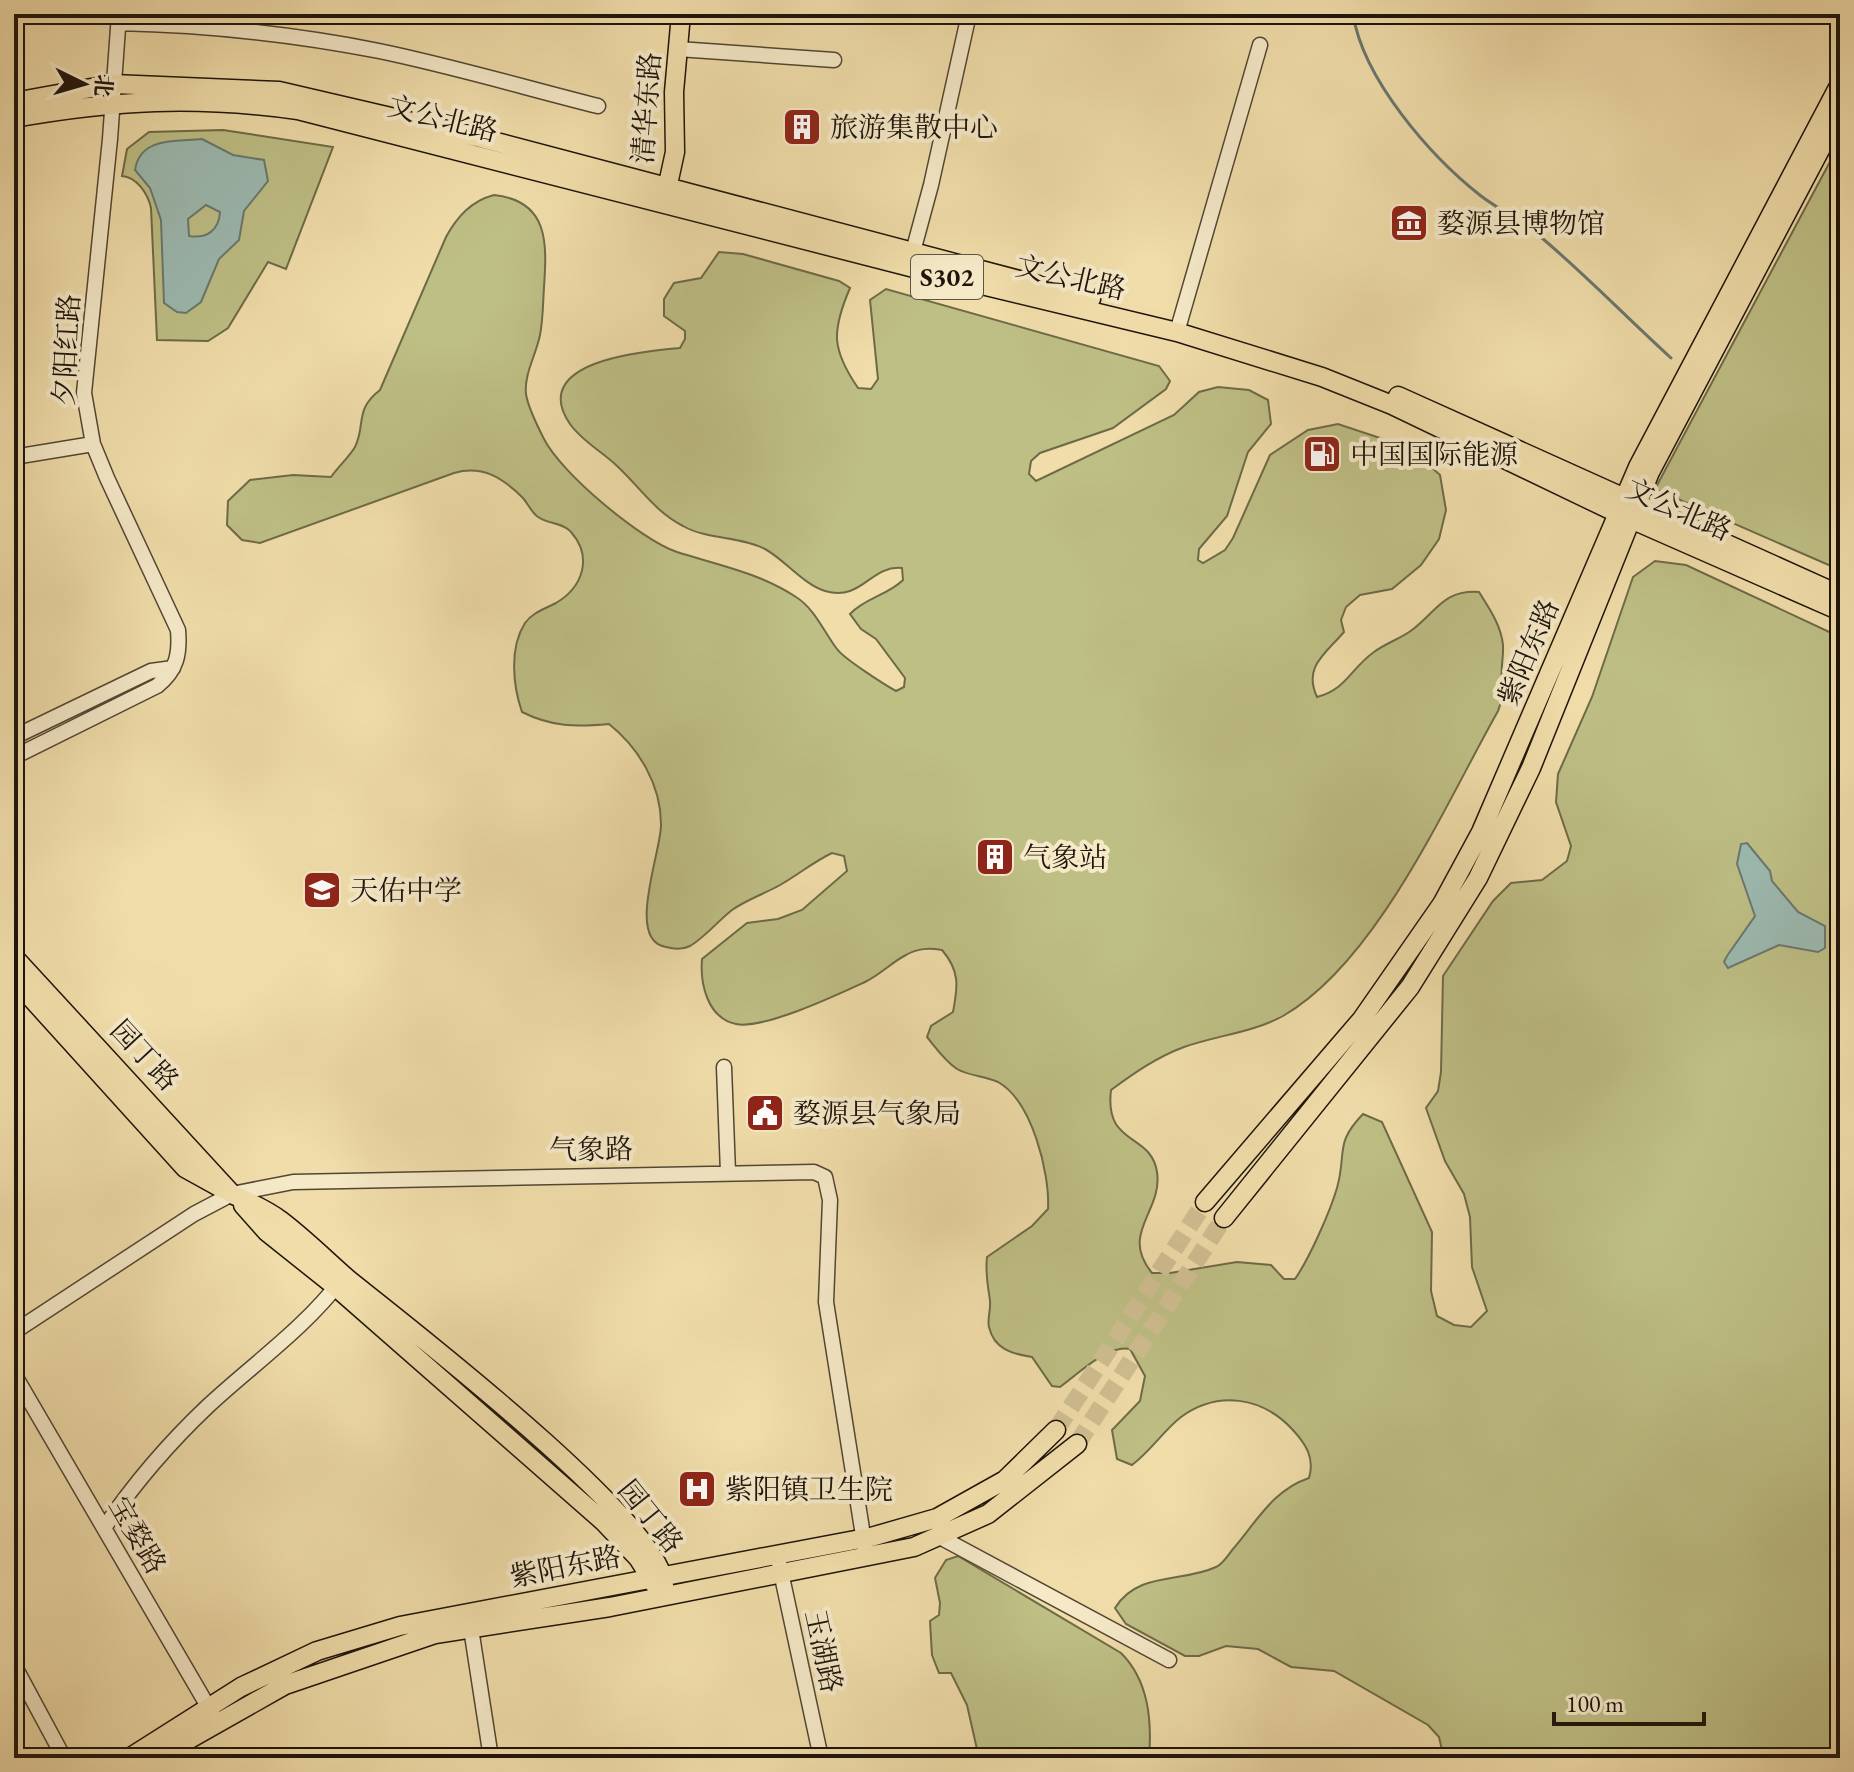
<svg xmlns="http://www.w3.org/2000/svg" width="1854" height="1772" font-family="'EB Garamond','Noto Serif SC',serif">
<rect width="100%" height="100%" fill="#f0ddaa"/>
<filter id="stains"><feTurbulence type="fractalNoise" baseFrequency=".0025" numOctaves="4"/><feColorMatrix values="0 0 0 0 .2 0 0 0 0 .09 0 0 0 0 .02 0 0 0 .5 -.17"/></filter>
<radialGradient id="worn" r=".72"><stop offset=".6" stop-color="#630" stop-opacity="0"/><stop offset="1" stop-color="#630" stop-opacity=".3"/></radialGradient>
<!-- green -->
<path fill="#bebf85" stroke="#6e6a48" stroke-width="2" d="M223 130 333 147 286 269 268 262 228 328 219 334 208 341 157 340 151 208C148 194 137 177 122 176L127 149 149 132Z
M1840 143V570L1655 489Z
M494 195C549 201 547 243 544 287 543 303 543 320 540 335 536 355 524 374 526 394 528 408 538 427 544 439 561 473 641 540 677 552 718 565 760 573 796 597 815 609 824 632 837 649 843 658 885 685 896 691L904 687 905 678 876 639 861 629 850 614C865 598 888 595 903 580L902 568C870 565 862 602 825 591 803 584 785 560 765 549 739 536 708 540 683 526 654 511 639 486 616 465 601 451 582 441 570 424 527 361 645 351 680 348L685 339V331L664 316V299L674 283 701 278 719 252 743 254 839 281 850 288C831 332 832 350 858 388L871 389 878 379 870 300 886 289 1159 366 1170 381 1166 389 1113 428 1040 453 1031 461 1029 474 1036 481 1174 415 1199 392 1218 387 1249 390 1268 400 1271 424 1248 452 1227 516 1199 549 1198 560 1203 563 1225 550 1233 538 1270 455 1308 430 1338 424 1407 447 1419 456 1440 475 1446 510 1439 539 1421 565 1392 589 1360 595 1346 607 1341 620 1344 632C1325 654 1303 667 1317 697 1347 689 1351 668 1374 652 1386 643 1400 639 1412 630 1438 610 1443 590 1479 592 1489 608 1501 625 1503 645 1504 661 1498 675 1505 690L1498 711C1445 805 1377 962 1283 1016 1254 1032 1215 1036 1184 1047 1157 1057 1134 1073 1111 1090 1104 1147 1151 1132 1157 1172 1163 1212 1119 1233 1152 1273H1170L1237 1262 1271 1265 1284 1279H1295C1309 1259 1330 1212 1337 1188 1347 1152 1334 1144 1363 1114L1382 1122 1432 1232 1431 1291 1437 1316 1454 1325 1471 1327 1487 1311 1472 1267 1470 1217 1464 1194 1445 1161 1426 1108 1438 1091 1441 1072 1443 976 1493 901 1511 883 1542 880 1567 861 1571 846 1556 802 1558 774 1592 697 1633 577 1655 561 1686 565 1840 637V1758H1436L1442 1750 1439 1737 1428 1725 1334 1671 1291 1667 1258 1649 1226 1646 1199 1656H1185L1126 1624 1115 1608C1138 1571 1182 1583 1216 1567 1223 1564 1228 1555 1233 1549 1257 1521 1273 1490 1309 1478 1315 1458 1306 1444 1292 1429 1262 1397 1218 1390 1181 1417 1163 1431 1151 1451 1132 1465L1117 1459 1112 1430 1140 1401 1145 1376 1130 1349C1108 1344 1077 1375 1060 1387L1052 1386 1032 1357C1012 1354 994 1349 989 1327 987 1319 991 1310 990 1301 988 1285 985 1274 987 1257L1032 1226 1048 1209C1050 1173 1032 1101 998 1082 985 1076 969 1076 957 1069 945 1061 936 1048 927 1037L931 1026 953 1012C958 986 960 971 942 950 929 948 918 948 906 955 892 962 880 975 865 982 839 994 763 1030 736 1024 707 1018 700 983 702 959L747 923 778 919 802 910 847 871 844 856 832 853C813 862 798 875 780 885 764 894 748 899 732 910 718 921 704 938 690 946 682 950 673 949 666 947 625 941 662 850 661 824 661 785 639 748 609 724 576 727 552 727 522 712 513 686 509 648 525 623 533 612 545 609 556 603 583 587 593 557 571 532 564 523 548 524 538 517 532 513 528 504 523 498 502 477 482 465 454 473L260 543 242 540 227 525 228 501 250 480 293 475 331 477C338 467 349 457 355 447 366 425 354 410 380 390L446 237C457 217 471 201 494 195Z
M958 1556 1121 1653C1149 1681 1152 1721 1149 1758H979L967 1705 951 1673H939L932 1655 930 1621 939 1615 940 1603 935 1578 946 1560Z"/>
<!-- water -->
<path fill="#9cbab1" stroke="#6a786f" stroke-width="2" fill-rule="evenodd" d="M202 139 233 155 264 160 268 181 244 211 239 240 219 259 201 302 186 313 177 312 164 303 161 220 150 188 135 170C140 136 177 142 202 139ZM206 205 220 212C219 230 207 239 189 236L188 219Z
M1747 843 1770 871 1772 881 1798 912 1825 926V948L1818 952 1779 945 1728 968 1724 962 1727 956 1755 916 1737 864 1741 844Z"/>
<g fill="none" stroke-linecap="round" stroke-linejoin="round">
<!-- stream -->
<path stroke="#6a786f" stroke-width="3" d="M1353 14C1363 79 1430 156 1481 196 1498 209 1519 219 1536 233 1583 272 1626 317 1671 358"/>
<!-- major-tunnel -->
<path stroke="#d0bf92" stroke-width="18" stroke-dasharray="18 9" stroke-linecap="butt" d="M1056 1430 1205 1202
M1077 1444 1224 1218"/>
<defs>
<path id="minor" d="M118 23C206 25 293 34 379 51 452 66 526 88 598 106
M678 49 834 60
M911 259 931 185 969 14
M1177 332 1260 45
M14 457 93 444
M14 737 151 671 173 668
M14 757 157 686C177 670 180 654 178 630L107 478 93 444 84 393 110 139 119 14
M724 1067 728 1173
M14 1332 194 1214 232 1194 293 1182 814 1172 825 1177 830 1200 826 1302 865 1548
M14 1374 213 1715
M104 1528C133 1485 170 1442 208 1406 252 1365 305 1328 342 1279
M938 1536 1169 1660
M779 1563 821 1758
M470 1622 491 1758
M14 1665 64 1758"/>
<path id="major" d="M14 102 113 84 279 91 481 138 1091 299
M14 118C116 100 195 96 298 110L957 279 1177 332 1322 377 1392 405 1617 513 1840 611
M665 198 675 152 674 92 681 14
M1398 396 1840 595
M14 957 232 1194C248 1202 266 1209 280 1220 304 1238 326 1260 349 1280 404 1324 666 1526 664 1586
M14 979 185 1168 223 1189
M1205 1202 1362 1019 1442 904 1481 832 1638 467 1840 84
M243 1205 267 1232 336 1287 604 1522 638 1558 655 1585
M1224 1218 1410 987 1478 878 1531 768 1650 472 1840 112
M129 1758 241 1687 317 1651 400 1626 871 1537 937 1518 1005 1480 1056 1430
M156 1758 285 1685 435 1634 610 1607 914 1547 988 1514 1077 1444"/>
</defs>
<!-- minor casing -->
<use href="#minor" stroke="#524633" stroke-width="17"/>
<!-- major casing -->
<use href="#major" stroke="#1e140b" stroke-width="21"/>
<!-- minor -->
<use href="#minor" stroke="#f5e9c8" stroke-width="14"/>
<!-- major -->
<use href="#major" stroke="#f0ddaa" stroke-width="18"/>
</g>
<!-- icons -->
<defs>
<symbol id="building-square" viewBox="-11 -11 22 22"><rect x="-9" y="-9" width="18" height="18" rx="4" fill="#8f2418" stroke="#f5e9c8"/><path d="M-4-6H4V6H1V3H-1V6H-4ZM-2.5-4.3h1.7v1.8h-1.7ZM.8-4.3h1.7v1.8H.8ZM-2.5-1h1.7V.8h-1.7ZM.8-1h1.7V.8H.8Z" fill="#fff"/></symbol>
<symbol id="museum-square" viewBox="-11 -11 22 22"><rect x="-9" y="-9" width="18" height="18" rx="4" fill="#8f2418" stroke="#f5e9c8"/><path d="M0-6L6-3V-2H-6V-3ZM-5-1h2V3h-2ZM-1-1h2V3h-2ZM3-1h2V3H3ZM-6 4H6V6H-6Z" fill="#fff"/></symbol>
<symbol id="fuel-square" viewBox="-11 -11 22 22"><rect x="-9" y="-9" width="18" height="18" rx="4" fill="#8f2418" stroke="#f5e9c8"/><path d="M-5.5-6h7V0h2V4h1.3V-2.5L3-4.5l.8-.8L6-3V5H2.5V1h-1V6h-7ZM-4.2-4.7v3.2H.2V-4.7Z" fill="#fff"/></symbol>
<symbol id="school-square" viewBox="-11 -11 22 22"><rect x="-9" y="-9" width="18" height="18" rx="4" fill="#8f2418" stroke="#f5e9c8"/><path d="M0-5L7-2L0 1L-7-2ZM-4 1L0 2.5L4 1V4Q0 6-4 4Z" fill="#fff"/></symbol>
<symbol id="civic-square" viewBox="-11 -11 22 22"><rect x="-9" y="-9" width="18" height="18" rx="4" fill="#8f2418" stroke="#f5e9c8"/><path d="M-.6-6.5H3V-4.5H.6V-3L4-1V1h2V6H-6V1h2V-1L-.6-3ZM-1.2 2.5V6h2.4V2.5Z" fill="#fff"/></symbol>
<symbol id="hospital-square" viewBox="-11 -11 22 22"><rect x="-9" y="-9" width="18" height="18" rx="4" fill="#8f2418" stroke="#f5e9c8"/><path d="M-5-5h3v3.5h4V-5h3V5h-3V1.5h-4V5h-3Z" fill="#fff"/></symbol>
</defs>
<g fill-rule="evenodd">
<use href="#building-square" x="780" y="105" width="44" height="44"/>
<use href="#museum-square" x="1387" y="201" width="44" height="44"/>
<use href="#fuel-square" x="1300" y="432" width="44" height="44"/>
<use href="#building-square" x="973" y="835" width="44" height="44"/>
<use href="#school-square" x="300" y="868" width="44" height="44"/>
<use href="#civic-square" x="743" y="1091" width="44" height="44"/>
<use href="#hospital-square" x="675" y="1467" width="44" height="44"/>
</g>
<g text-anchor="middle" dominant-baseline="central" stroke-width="8" stroke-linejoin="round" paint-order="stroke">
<!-- shield labels -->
<rect fill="#f5e9c8" stroke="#5e5444" stroke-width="2" x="911" y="255" width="72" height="44" rx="6"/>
<g font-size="26" font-weight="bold" fill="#1e140b">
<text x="947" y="277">S302</text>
</g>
<!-- street labels -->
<g font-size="28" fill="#1e140b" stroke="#f5e9c8">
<text transform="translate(646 108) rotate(-86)">清华东路</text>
<text transform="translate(443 118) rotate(14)">文公北路</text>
<text transform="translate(1071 277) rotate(13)">文公北路</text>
<text transform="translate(66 350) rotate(-87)">夕阳红路</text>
<text transform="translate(1679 509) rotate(24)">文公北路</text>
<text transform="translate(1528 652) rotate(-67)">紫阳东路</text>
<text transform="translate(145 1055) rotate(47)">园丁路</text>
<text transform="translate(591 1149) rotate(-1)">气象路</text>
<text transform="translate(651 1516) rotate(51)">园丁路</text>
<text transform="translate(138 1535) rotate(60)">宝婺路</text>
<text transform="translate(565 1566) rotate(-11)">紫阳东路</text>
<text transform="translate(824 1651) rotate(78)">玉湖路</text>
</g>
<!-- poi labels -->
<g font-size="28" fill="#1e140b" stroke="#f5e9c8" text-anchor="start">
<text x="830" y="127">旅游集散中心</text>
<text x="1437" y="223">婺源县博物馆</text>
<text x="1350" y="454">中国国际能源</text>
<text x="1023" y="857">气象站</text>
<text x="350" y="890">天佑中学</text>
<text x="793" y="1113">婺源县气象局</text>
<text x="725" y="1489">紫阳镇卫生院</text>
</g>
</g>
<!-- margin -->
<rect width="1854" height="1772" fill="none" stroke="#f0ddaa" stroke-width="48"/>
<rect x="16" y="16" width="1822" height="1740" fill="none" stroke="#1e140b" stroke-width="4"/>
<rect x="24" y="24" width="1806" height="1724" fill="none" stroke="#1e140b" stroke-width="2"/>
<!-- north arrow -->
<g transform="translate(84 84) rotate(95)" stroke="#f5e9c8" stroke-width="6" paint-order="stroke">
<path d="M0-6L14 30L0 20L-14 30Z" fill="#1e140b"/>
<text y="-12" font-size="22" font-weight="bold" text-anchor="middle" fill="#1e140b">北</text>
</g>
<!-- scale -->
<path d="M1554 1712v12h150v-12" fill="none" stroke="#1e140b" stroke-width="4"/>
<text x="1566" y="1712" font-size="24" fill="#1e140b" stroke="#f5e9c8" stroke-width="6" paint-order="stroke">100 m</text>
<rect width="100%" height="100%" filter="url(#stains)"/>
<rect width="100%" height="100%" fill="url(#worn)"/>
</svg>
